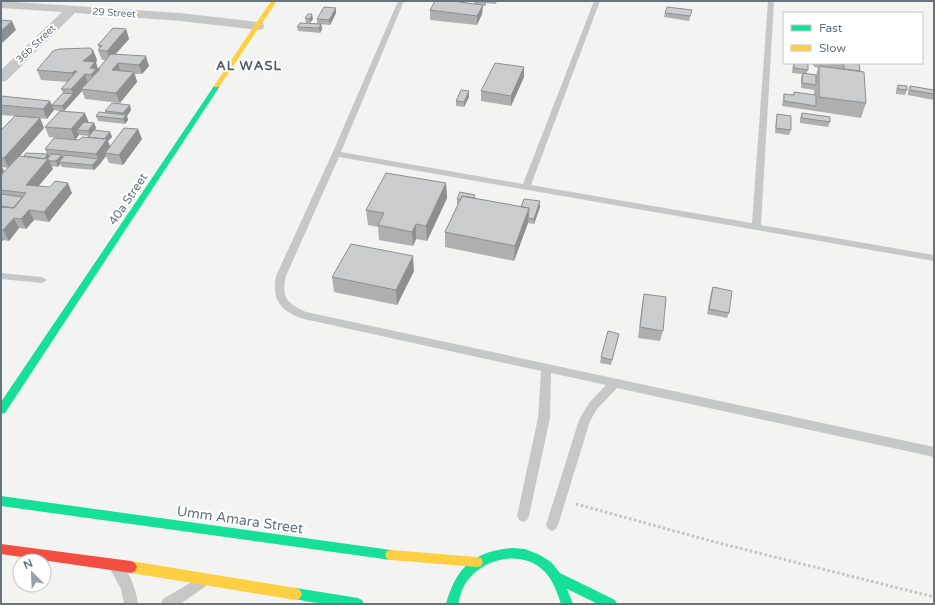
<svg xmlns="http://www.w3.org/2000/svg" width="935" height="605" font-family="'Varela Round',sans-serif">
<rect width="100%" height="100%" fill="#f3f4f2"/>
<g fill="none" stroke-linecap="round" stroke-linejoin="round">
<!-- path -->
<path stroke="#c4c5c6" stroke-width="3" stroke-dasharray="2.5 2.5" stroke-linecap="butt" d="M576 504 711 541 934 597"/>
<!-- lane -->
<path fill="#c6c8c8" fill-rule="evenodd" d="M398 1H404L341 152 523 184 594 1H600L531 185 752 223 768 1H774L761 225 934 255V261L339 157 286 276C281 298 287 303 306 312L934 447V457L617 388 597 409 590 421 558 525 556 529 552 531 548 529 546 525 579 420 589 403 606 385 551 373 550 418 529 516 527 520 523 522 519 520 517 516 538 418 541 371 304 319C282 312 271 300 276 276L332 154Z
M1 273 42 277 47 280 42 283 1 279Z
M116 561C128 565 137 592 138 604H124L121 589 109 567 111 563Z
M200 577 205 579 207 583 205 587 180 604H161L163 599Z"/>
<!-- street -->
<path fill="#c6c8c8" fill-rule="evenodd" d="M1 1 180 13 258 22 263 23 264 26 263 29 258 30 180 21 75 13 6 81 1 82V70L62 12 1 8Z"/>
<!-- fast -->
<path fill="#16e098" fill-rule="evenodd" d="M217 84 220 86 5 413 1 414V402L214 86Z
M1 496 391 550 395 551 397 555 395 559 391 560 1 506Z
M512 548 525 549 540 555 551 562 560 573 615 600 617 604H598L567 589 573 604H561C557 592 553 580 544 571 521 548 479 559 464 586 461 591 460 598 458 604H446C456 567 474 551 512 548Z
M296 588 358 598 362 600 364 604C341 604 314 605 292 598L290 594 292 590Z"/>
<!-- slow -->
<path fill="#ffcf43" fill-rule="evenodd" d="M271 1H277L219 87H215L214 86Z
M391 550 477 557 481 558 483 562 481 566 477 567 391 560 387 559 385 555 387 551Z
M131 561 296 588 300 590 302 594 300 598 296 600 131 573 127 571 125 567 127 563Z"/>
<!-- jam -->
<path fill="#f24e42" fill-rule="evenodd" d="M1 544 131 561 135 563 137 567 135 571 131 573 1 554Z"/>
</g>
<!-- wall -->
<path fill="#afafb0" d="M465 1 464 3 474 4V1H497L496 4 486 3 485 6H483L482 14 477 25 430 20V10Z
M692 10 689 21 664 17 665 13Z
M336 13 330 25 317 24V19Z
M305 18 313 19 310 23H306Z
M321 24 322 29 320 33 298 31 297 27Z
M126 29 129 39 116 54 149 66 142 74H135L137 82 120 103 85 99 82 91 64 111 89 123H94L96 128 95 130 110 132 112 137 108 141 110 146 142 139 123 165 109 163 106 156 94 170 62 167 60 164 58 167 51 166 53 169 38 186 72 193 49 222 34 220 26 229 19 228 9 241 3 240 1 243V175L8 168 2 167 4 171 1 175V130L40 118 44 128 20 156H24L47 154 45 149 79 140 88 137 89 136 79 135 75 140 49 137 45 127 60 111 54 110 47 119 2 115 1 116V96L52 105 63 93 61 89 67 82 41 80 37 70 93 50 97 60 96 63 98 70V69L106 60H102L98 50 99 49 98 45Z
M793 63H808V70L806 74 816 75 818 68 815 67 811 63H859L860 71 866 103 861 118 782 106 783 99 784 94 793 95 794 92 814 95V90L801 88V78L802 74 792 73Z
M524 67V77L511 106 481 101V91Z
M898 85 907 90 905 95 896 94V90Z
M910 86 934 90V100L908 95V91Z
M469 97 464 107 456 106V101Z
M131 110 127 116 128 120 125 124 98 121 96 116 105 113V111Z
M802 113 830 122 828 127 800 123V118Z
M777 114 791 130 789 135 775 133 776 119Z
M446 183 447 198 427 241 416 239 413 246 379 240 378 227 368 225 366 210Z
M475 195V198L521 207 540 201V207L534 224 528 223 514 261 445 247V232L458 205 457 204V199Z
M414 271 397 305 334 292 332 277Z
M713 287 729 313 727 318 707 314 711 292Z
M644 294 663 331 660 341 638 338 642 304Z
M619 334 611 365 600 363 601 357Z"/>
<!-- shaded-wall -->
<path fill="#8e8f90" d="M460 1H465L459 12V2Z
M485 1H486V3L485 6Z
M483 5 482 14 477 25V16Z
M336 8V13L330 25 329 20Z
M312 14 313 19 310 23V19Z
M12 21 16 30 1 44V31Z
M321 24 322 29 320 33 319 28Z
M126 29 129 39 110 60 107 51Z
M93 50 97 60 96 63 99 72 94 84 91 75 83 61Z
M146 56 149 66 142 74 139 65Z
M118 63 121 73 112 70Z
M524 67V77L511 106V96Z
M74 71 78 81 76 83 72 73Z
M134 72 137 82 120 103 116 93Z
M85 74 88 84 81 89 82 91 64 111 62 106 73 94 71 89Z
M469 91V97L464 107V102Z
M50 101 54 110 47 119 43 109Z
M130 105 131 110 127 116 128 120 125 124 123 119 124 118 123 113Z
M85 113 89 123 77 130 79 135 75 140 71 129Z
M40 118 44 128 9 168 4 158Z
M94 123 96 128 90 136 88 131Z
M138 129 142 139 123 165 119 155Z
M110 132 112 137 108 141 111 149 105 153 106 156 100 164 96 154 101 143Z
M48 154 51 159 49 161 53 169 31 195 26 185 43 161Z
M62 155 64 160 59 162 60 164 58 167 56 161Z
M98 159 100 164 94 170 92 165Z
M1 165 4 171 1 175Z
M68 183 72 193 49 222 44 212Z
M446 183 447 198 427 241 426 226Z
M540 201V207L534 224V219Z
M529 208 528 223 514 261 515 246Z
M29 210 34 220 26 229 21 219Z
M14 218 19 228 9 241 3 230Z
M416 224V239L413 246 412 232Z
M1 236 3 240 1 243Z
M413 256 414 271 397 305 396 290Z"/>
<!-- building -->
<path fill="#cbcccd" stroke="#8e8f90" d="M435 1H460L459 2 483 5 477 16 430 10Z
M324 7 336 8 329 20 317 19Z
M667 7 692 10 690 16 665 13Z
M308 14H312L310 19 305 18Z
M1 20 12 21 1 31Z
M300 23 321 24 319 28 297 27Z
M113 28 126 29 107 51 98 50 102 46 98 45Z
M90 48 93 50 92 54 83 61 95 62 90 68 96 69 91 75 85 74 71 89H61L77 71H74L72 73 37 70 53 51 59 49Z
M111 54 146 56 139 65 118 63 112 70 134 72 116 93 81 89 100 69H98Z
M495 63 524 67 511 96 481 91Z
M794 63H808V70L794 68Z
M837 63H859L860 71 844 69V65Z
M819 66 864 72 866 103 819 97Z
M803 73 816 75V85L802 83Z
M898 85 907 86V90L898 89Z
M910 86 934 90V94L910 90Z
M461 90 469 91 464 102 456 101Z
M794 92 816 95V106L784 101V94L794 95Z
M63 93 73 94 62 106 52 105Z
M1 96 50 101 43 109 1 105Z
M112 103 130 105 123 113 105 111Z
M60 111 85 113 71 129 45 127Z
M99 112 126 115 123 119 96 116Z
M802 113 830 117V122L802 118Z
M777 114 791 116V130L776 128Z
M15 116 40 118 4 158H1V130Z
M84 122 94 123 88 131 77 130Z
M124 128 138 129 119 155 105 153Z
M94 130 110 132 104 139 88 137Z
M82 137 107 139 96 154 45 149 54 138 79 140Z
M26 153 48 154 44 159 24 156Z
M52 154 62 155 56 161H49L48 159H47Z
M65 155 98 159 92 165 59 162Z
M19 156 48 159 26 185 50 187 55 181 68 183 44 212 29 210 21 219 14 218 3 230H1V207L13 208 26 193 1 190V175Z
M386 173 446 183 426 226 416 224 412 232 378 225 384 213 366 210Z
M460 192 475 195 474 198 462 196 460 200 457 199Z
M1 194 23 197 14 208 1 206Z
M462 196 529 208 515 246 445 232Z
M524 199 540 201 534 219 528 218 529 208 521 207Z
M351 244 413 256 396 290 332 277Z
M713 287 732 291 729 313 709 309Z
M644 294 666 297 663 331 640 327Z
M608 331 619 334 612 360 601 357Z"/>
<g text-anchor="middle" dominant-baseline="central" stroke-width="4" stroke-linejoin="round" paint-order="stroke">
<!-- far-street labels -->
<g font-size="10" fill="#667480" stroke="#fff">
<text transform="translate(114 13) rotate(4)">29 Street</text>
<text transform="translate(36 44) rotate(-44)">36b Street</text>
</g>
<!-- street labels -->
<g font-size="12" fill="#667480" stroke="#fff">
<text transform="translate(128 199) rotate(-56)">40a Street</text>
</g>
<!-- far-district labels -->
<g font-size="13" font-weight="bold" letter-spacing="1" fill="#535d66" stroke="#fff">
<text x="249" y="66">AL WASL</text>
</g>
<!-- near-street labels -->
<g font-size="14" fill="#667480" stroke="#fff">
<text transform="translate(240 520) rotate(8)">Umm Amara Street</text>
</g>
</g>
<!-- border -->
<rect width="935" height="605" fill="none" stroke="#667480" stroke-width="4"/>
<!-- legend -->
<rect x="783" y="12" width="140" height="52" fill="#ffffff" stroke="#c2c7cc"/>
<rect x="791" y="25" width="20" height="6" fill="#16e098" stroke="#c2c7cc"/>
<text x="819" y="32" font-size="12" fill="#667480">Fast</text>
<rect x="791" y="45" width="20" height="6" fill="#ffcf43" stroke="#c2c7cc"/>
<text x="819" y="52" font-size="12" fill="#667480">Slow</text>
<!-- north arrow -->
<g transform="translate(32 573) rotate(336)"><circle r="19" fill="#ffffff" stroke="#c2c7cc"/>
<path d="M0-3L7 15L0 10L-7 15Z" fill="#97a1a8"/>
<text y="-6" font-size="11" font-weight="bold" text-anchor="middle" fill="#667480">N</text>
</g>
</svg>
